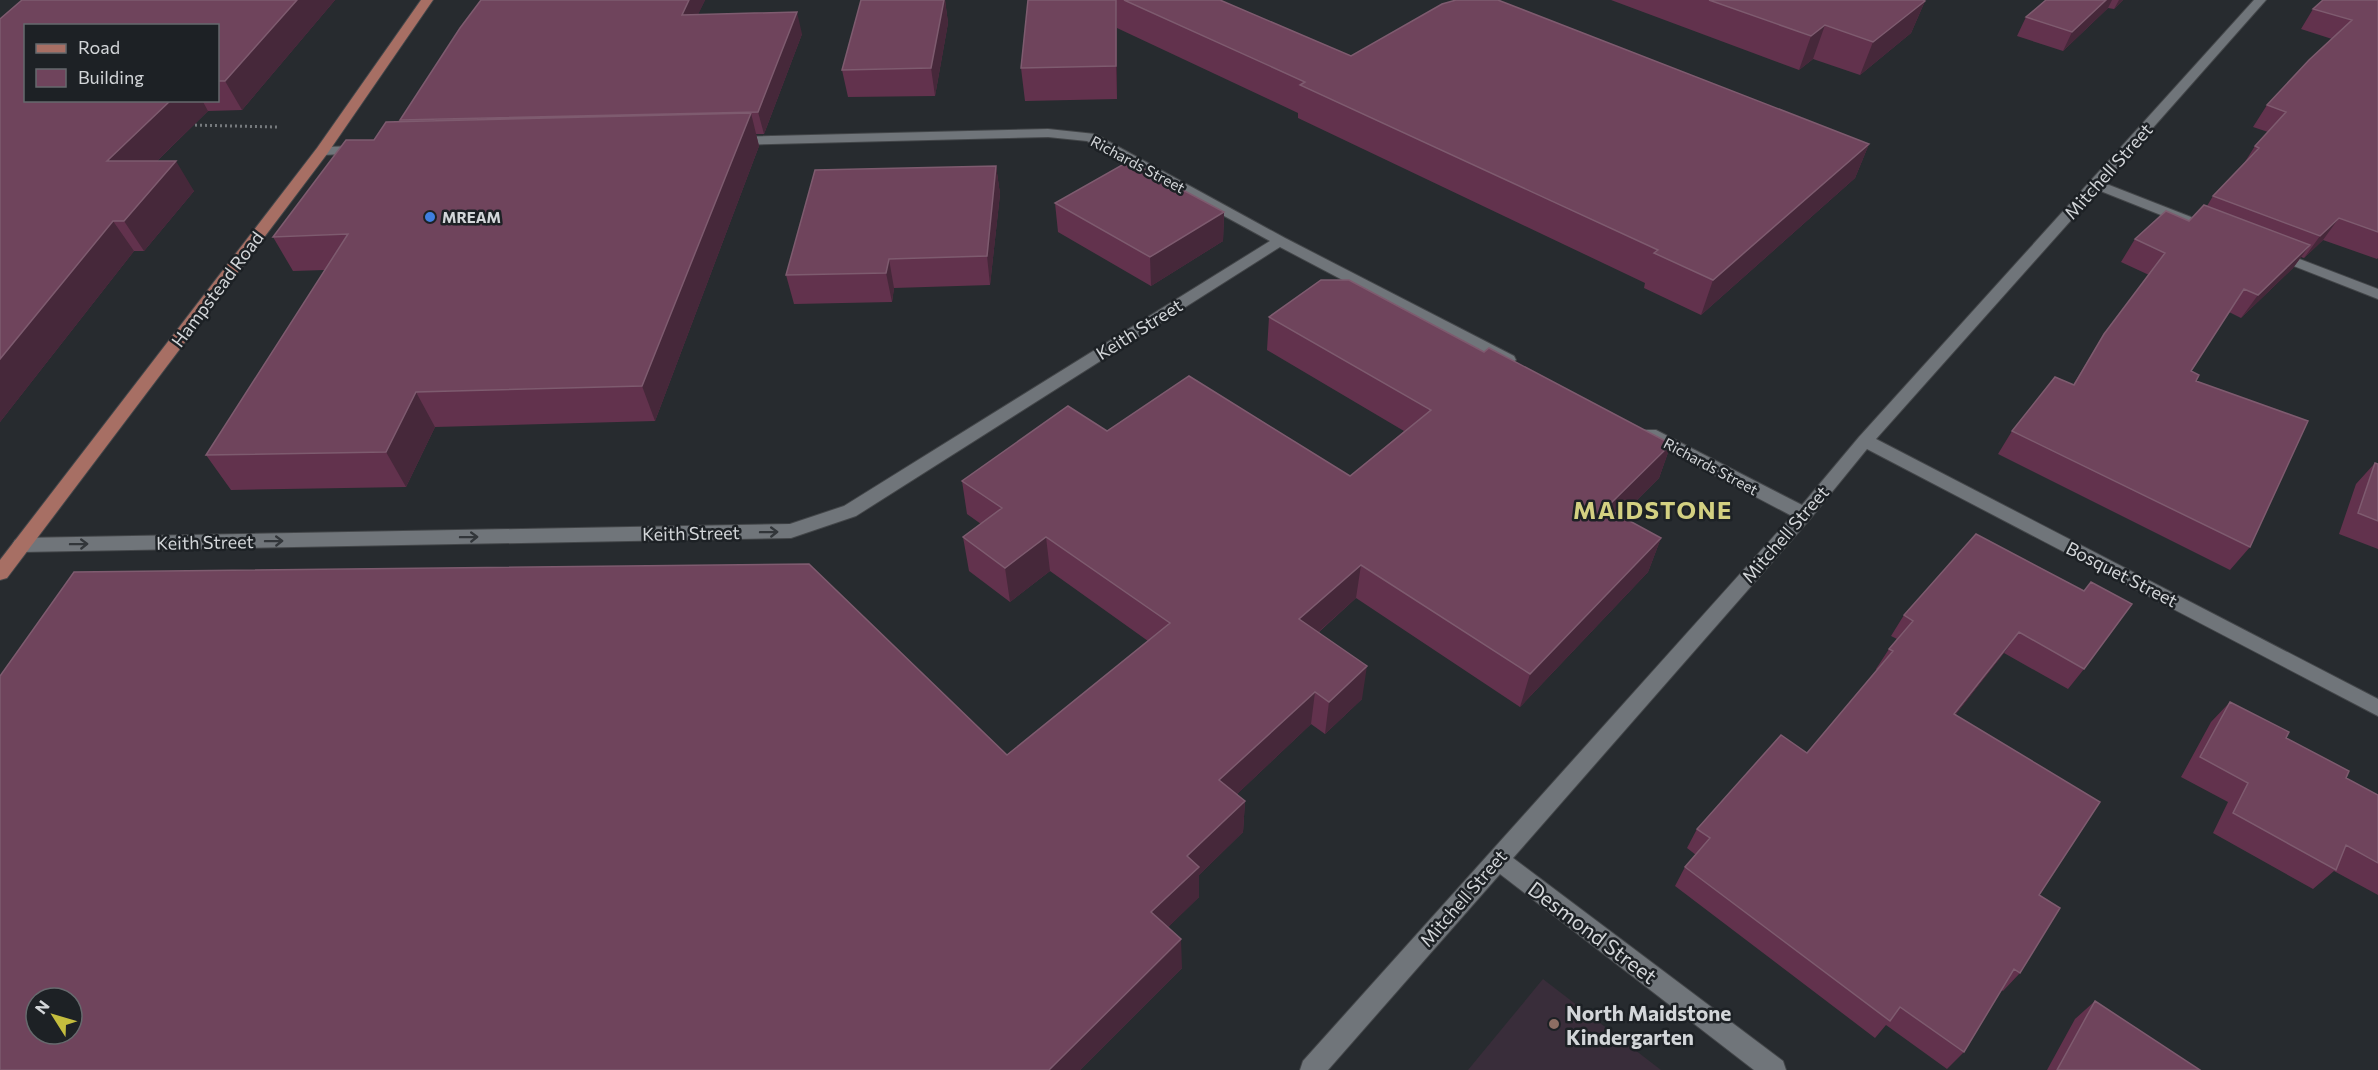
<svg xmlns="http://www.w3.org/2000/svg" width="2378" height="1070" font-family="Commissioner,sans-serif">
<rect width="100%" height="100%" fill="#272b2f"/>
<!-- education -->
<path fill="#392d3a" d="M1543 979 1661 1070H1468Z"/>
<g fill="none" stroke-linecap="round" stroke-linejoin="round">
<defs>
<path id="minor" d="M2254 0H2266L2104 183 2191 217 2193 220 2191 223H2181L2098 190 1876 439 2378 699V716L1867 449 1810 519 1513 858 1783 1061 1786 1070H1754L1500 874 1328 1070H1300L1303 1061 1792 516 1644 438 1642 434 1644 430H1656L1802 505 1859 437Z
M1048 129 1095 134 1285 238 1514 356 1516 360 1508 365 1502 364 1280 247 856 516 791 538 21 552 15 550 12 545 15 540 21 538 790 524 844 506 1270 241 1087 141 1048 137 734 145 727 141 734 137Z
M362 146 367 147 369 150 367 153 322 155 315 151 322 147Z
M2276 250 2378 289V299L2271 257 2269 254Z"/>
<path id="major" d="M421 0H433L327 154 7 578 0 580V560L317 148Z"/>
</defs>
<!-- minor casing -->
<use href="#minor" stroke="#434649" stroke-width="2"/>
<!-- major casing -->
<use href="#major" stroke="#434649" stroke-width="2"/>
<!-- path -->
<path stroke="#767a7d" stroke-width="3" stroke-dasharray="2 3" stroke-linecap="butt" d="M190 125 277 127"/>
<!-- minor -->
<use href="#minor" fill="#70757a" fill-rule="evenodd"/>
<!-- major -->
<use href="#major" fill="#a76f64" fill-rule="evenodd"/>
</g>
<!-- wall -->
<path fill="#62324d" fill-rule="evenodd" d="M22 0H335L242 110 208 111 157 161 194 191 144 251H134L0 422V19ZM218 26V100H26Z
M481 0H705L698 14 802 34 764 134H756L759 146 655 421 435 427 406 487 231 490 206 455 325 270 293 271 273 237 374 140 400 122V120Z
M861 0H945L948 23 935 96 848 97 842 70Z
M1028 0H1220L1351 56 1869 144 1855 178 1701 315 1644 288 1645 283 1298 118V113L1117 28V99L1025 101 1021 68Z
M1611 0H1923L1925 1 1911 33 1860 75 1813 59 1799 70Z
M2046 0H2123L2114 9 2108 8 2063 51 2017 36 2026 17Z
M2378 0V258L2377 259 2323 240 2304 258 2301 257 2293 268 2241 318 2229 312 2191 371 2196 381 2250 547 2230 570 1998 454 2012 431 2073 385 2104 334 2149 275 2121 262 2135 239 2189 221 2207 206 2213 196 2243 165 2255 146 2268 132 2253 127 2267 105 2332 39 2301 29 2313 9Z
M996 166 1000 194 990 285 894 288 892 302 794 304 786 275Z
M1055 203 1224 212 1223 241 1151 286 1058 232Z
M1269 317 1484 352 1671 444 1659 478 1621 516 1661 538 1648 572 1520 707 1356 598 1319 632 1362 699 1325 734 1311 724 1237 794 1245 801 1243 832 1199 875V897L1168 927 1182 968 1080 1070H0L1007 755 1148 641 1050 571 1010 602 969 571 963 537 981 524 967 514 962 481 1107 431 1350 476 1404 431 1267 350Z
M2375 463 2378 464V549L2339 534 2356 484Z
M1976 534 2084 669 2068 689 2004 653 1956 714 2039 895 2020 973 2003 991 2001 990 1964 1052 1947 1069 1886 1025 1875 1038 1675 886 1685 867 1696 855 1687 848 1697 829 1807 753 1877 670 1876 669 1889 649 1897 639 1891 636 1904 615Z
M2230 702 2346 778 2378 795V895L2334 871 2313 889 2213 833 2228 802 2181 777 2211 722Z
M2095 1001 2200 1070H2047L2075 1019Z"/>
<!-- shaded-wall -->
<path fill="#46283a" d="M297 0H335L242 110 225 81Z
M689 0H705L688 36 682 15Z
M944 0H945L948 23 935 96 931 68Z
M1116 0 1117 28V99L1116 66Z
M2106 0H2112L2108 8 2063 51 2072 32Z
M2119 0H2123L2114 9Z
M1925 1 1911 33 1860 75 1873 42Z
M797 12 802 34 764 134 758 112Z
M1825 25 1813 59 1799 70 1811 36Z
M171 100H202L208 111 126 191 107 161Z
M751 113 759 146 655 421 642 386Z
M1869 144 1855 178 1701 315 1713 280Z
M176 161 194 191 144 251 124 221Z
M996 166 1000 194 990 285 987 256Z
M1224 212 1223 241 1151 286 1150 257Z
M2339 218 2323 240 2304 258 2320 236Z
M113 221 134 251 0 422V359Z
M2310 245 2293 268 2241 318 2258 295Z
M889 259 894 288 892 302 886 273Z
M416 392 435 427 406 487 386 452Z
M1671 444 1659 478 1596 541 1606 508Z
M1046 537 1050 571 1010 602 1005 568Z
M1661 538 1648 572 1520 707 1530 674Z
M1361 565 1356 598 1296 652 1299 619Z
M2019 632 2004 653 1940 734 1954 714Z
M1367 666 1362 699 1325 734 1329 702Z
M1315 692 1311 724 1218 812 1219 780Z
M1245 801 1243 832 1199 875V897L1153 942 1151 912 1187 856Z
M1181 939 1182 968 1080 1070H1049Z"/>
<!-- building -->
<path fill="#6f445c" stroke="#7e5b6f" stroke-width="1.5" fill-rule="evenodd" d="M22 0H297L225 81H218V26H26V100H171L107 161H176L124 221H113L0 359V19Z
M481 0H689L682 15 797 12 758 112 400 120 460 28Z
M861 0H944L931 68 842 70Z
M1028 0H1116V66L1021 68Z
M1124 0H1220L1351 56 1442 4 1456 0H1498L1869 144 1713 280 1654 253 1658 250 1300 85 1305 82Z
M1709 0H1923L1925 1 1873 42 1825 25 1811 36Z
M2046 0H2106L2072 32 2026 17Z
M2323 0H2378V232L2339 218 2320 236 2213 196 2259 148 2255 146 2286 112 2267 105 2309 60 2352 20 2313 9Z
M751 113 642 386 416 392 386 452 206 455 348 234 273 237 346 140H374L386 122Z
M1129 161 1224 212 1150 257 1055 203Z
M996 166 987 256 889 259 886 273 786 275 815 170Z
M2204 205 2310 245 2258 295 2244 289 2191 371 2199 375 2196 381 2308 421 2250 547 2012 431 2055 377 2074 385 2104 334 2165 253 2135 239 2166 211 2189 221Z
M1321 280H1349L1484 352 1489 348 1671 444 1606 508 1661 538 1530 674 1361 565 1299 619 1367 666 1329 702 1315 692 1219 780 1245 801 1187 856 1199 867 1151 912 1181 939 1049 1070H0V676L74 572 809 564 1007 755 1170 623 1046 537 1005 568 963 537 1002 508 962 481 1068 406 1107 431 1189 376 1350 476 1431 410 1269 317ZM36 998H72V1034H36Z
M2375 463 2378 464V521L2358 513Z
M1976 534 2084 591 2091 582 2132 604 2084 669 2019 632 1954 714 2100 802 2039 895 2060 908 2020 973 2014 969 1964 1052 1900 1007 1890 1021 1685 867 1710 838 1697 829 1781 735 1807 753 1893 651 1889 649 1913 621 1904 615Z
M2230 702 2289 732 2286 738 2349 771 2346 778 2378 795V863L2346 845 2336 870 2233 813 2248 783 2200 757Z
M2095 1001 2200 1070H2057Z"/>
<!-- one-way arrows -->
<defs><path id="oneway-shaft" d="M-6 0H5M1.5-3L5.5 0L1.5 3" fill="none" stroke-width="1.6" stroke-linecap="round" stroke-linejoin="round" transform="scale(1.5)"/></defs>
<g stroke="#32363a">
<use href="#oneway-shaft" transform="translate(769 532) rotate(-1)"/>
<use href="#oneway-shaft" transform="translate(469 537) rotate(-1)"/>
<use href="#oneway-shaft" transform="translate(274 541) rotate(-1)"/>
<use href="#oneway-shaft" transform="translate(79 544) rotate(-1)"/>
</g>
<!-- markers -->
<circle fill="#3f7fe0" stroke="#1d2125" stroke-width="2" cx="430" cy="217" r="6"/>
<circle fill="#8d6e63" stroke="#1d2125" stroke-width="2" cx="1554" cy="1024" r="6"/>
<g text-anchor="middle" dominant-baseline="central" stroke-width="5" stroke-linejoin="round" paint-order="stroke">
<!-- far-street labels -->
<g font-size="15" fill="#d3d6d9" stroke="#1d2125">
<text transform="translate(1138 164) rotate(28)">Richards Street</text>
<text transform="translate(1711 466) rotate(28)">Richards Street</text>
</g>
<!-- far-poi labels -->
<g font-size="15" font-weight="bold" fill="#d3d6d9" stroke="#1d2125" text-anchor="start">
<text x="442" y="217">MREAM</text>
</g>
<!-- street labels -->
<g font-size="18" fill="#d3d6d9" stroke="#1d2125">
<text transform="translate(2108 171) rotate(-48)">Mitchell Street</text>
<text transform="translate(217 289) rotate(-53)">Hampstead Road</text>
<text transform="translate(1139 329) rotate(-32)">Keith Street</text>
<text transform="translate(691 533) rotate(-1)">Keith Street</text>
<text transform="translate(1785 534) rotate(-49)">Mitchell Street</text>
<text transform="translate(205 542) rotate(-1)">Keith Street</text>
<text transform="translate(2122 574) rotate(27)">Bosquet Street</text>
<text transform="translate(1463 898) rotate(-49)">Mitchell Street</text>
</g>
<!-- near-street labels -->
<g font-size="21" fill="#d3d6d9" stroke="#1d2125">
<text transform="translate(1593 932) rotate(37)">Desmond Street</text>
</g>
<!-- near-poi labels -->
<g font-size="21" font-weight="bold" fill="#d3d6d9" stroke="#1d2125" text-anchor="start">
<text x="1566" y="1012">North Maidstone<tspan x="1566" dy="24">Kindergarten</tspan></text>
</g>
<!-- district labels -->
<g font-size="24" font-weight="bold" letter-spacing="1.5" fill="#d3d081" stroke="#1d2125">
<text x="1653" y="509">MAIDSTONE</text>
</g>
</g>
<!-- legend -->
<rect x="24" y="24" width="195" height="78" fill="#1d2125" stroke="#66696d" stroke-width="1.5"/>
<rect x="36" y="44" width="30" height="9" fill="#a76f64" stroke="#66696d" stroke-width="1.5"/>
<text x="78" y="54" font-size="18" fill="#d3d6d9">Road</text>
<rect x="36" y="69" width="30" height="18" fill="#6f445c" stroke="#66696d" stroke-width="1.5"/>
<text x="78" y="84" font-size="18" fill="#d3d6d9">Building</text>
<!-- north arrow -->
<g transform="translate(54 1016) rotate(307)"><circle r="28" fill="#1d2125" stroke="#66696d" stroke-width="1.5"/>
<path d="M0-4.5L10 22L0 15L-10 22Z" fill="#c4bd3e"/>
<text y="-9" font-size="16" font-weight="bold" text-anchor="middle" fill="#d3d6d9">N</text>
</g>
</svg>
